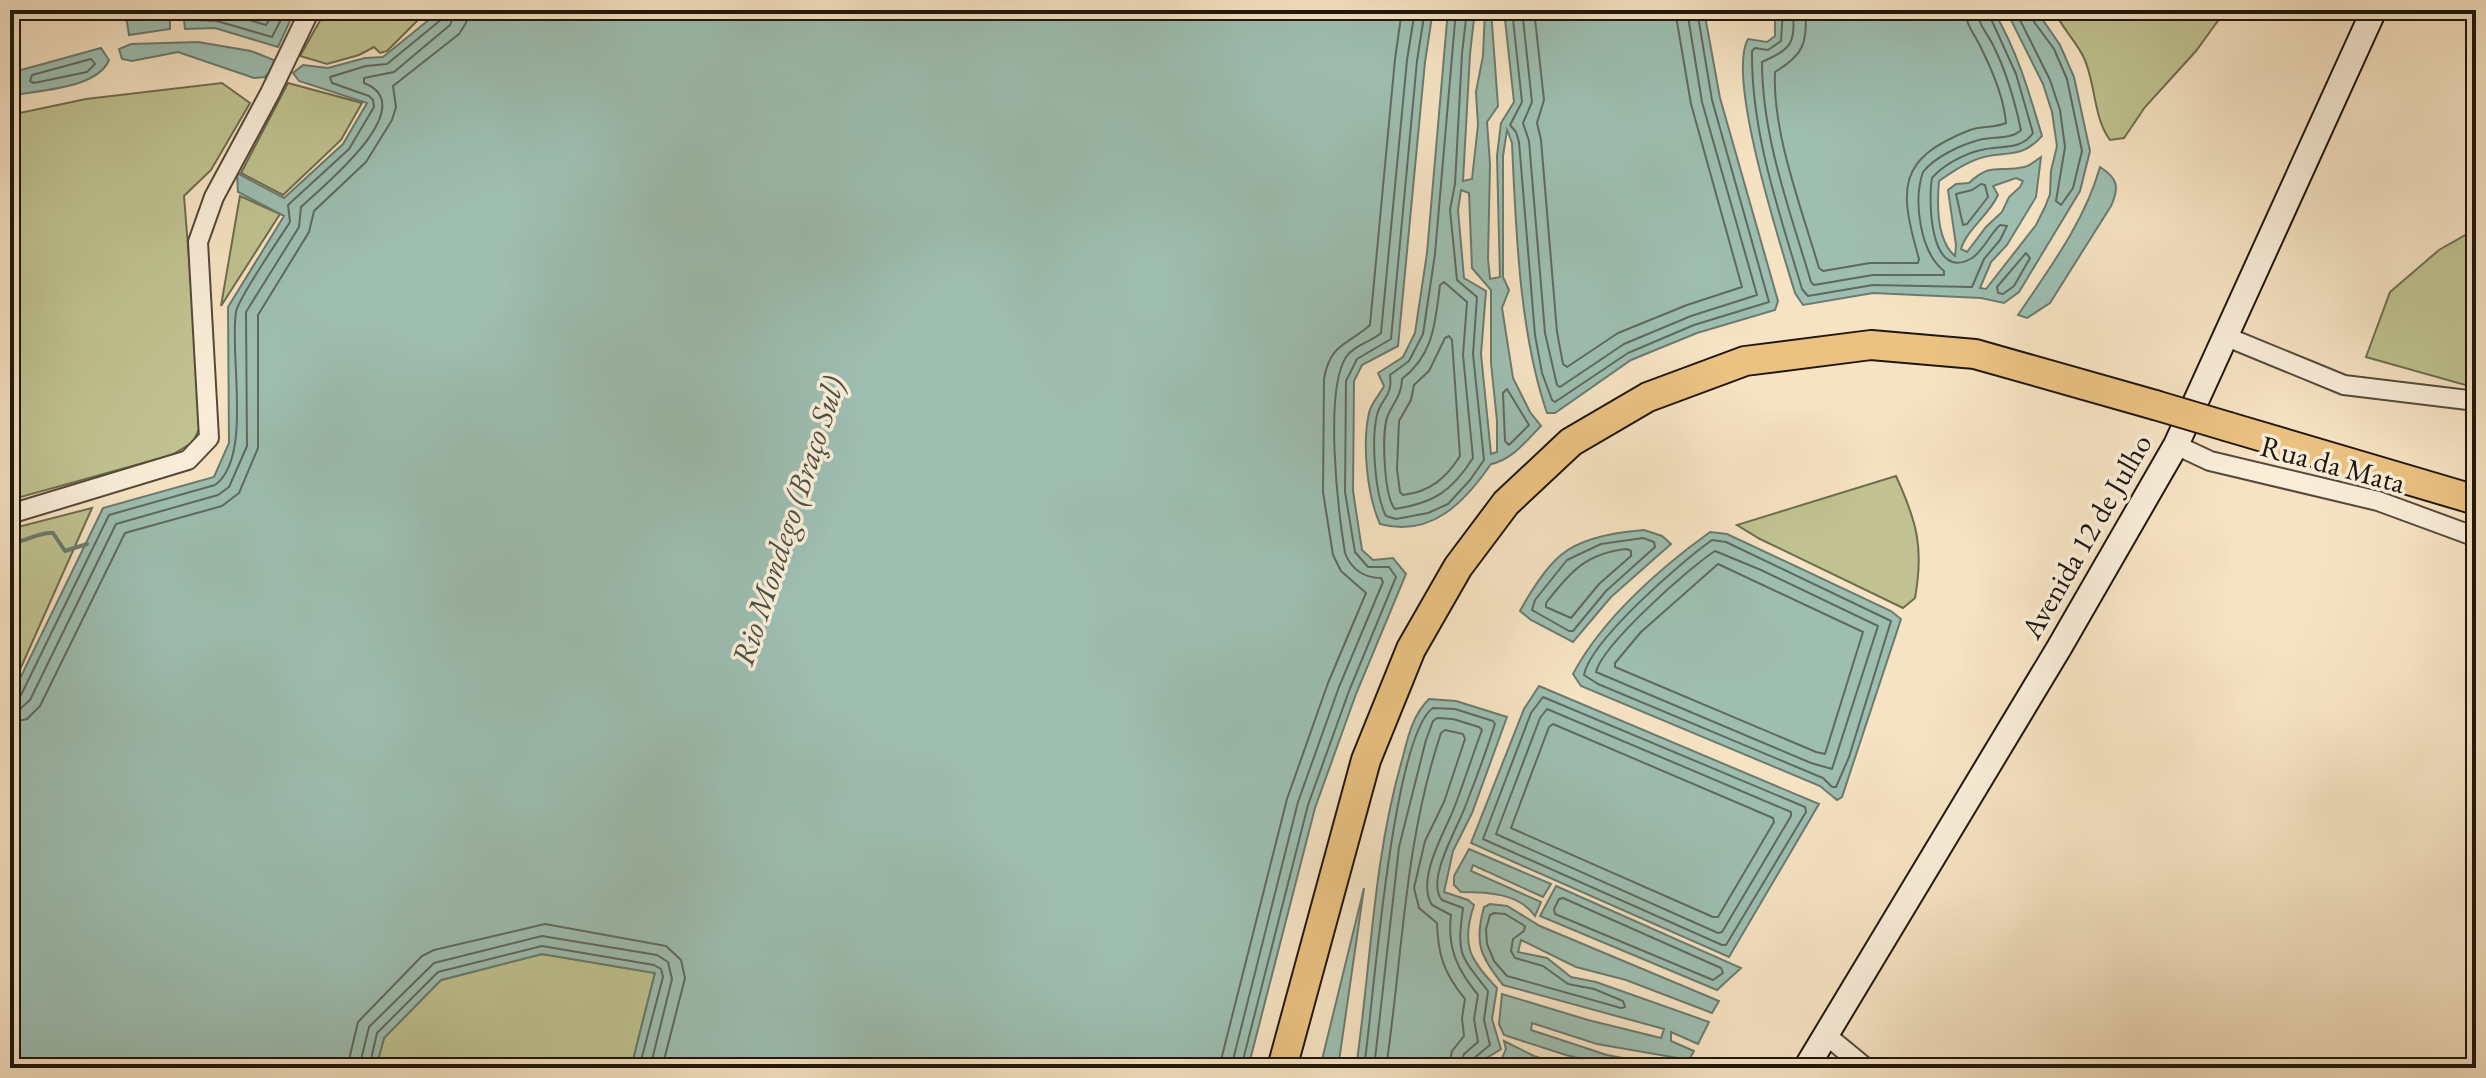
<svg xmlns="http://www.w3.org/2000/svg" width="2486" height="1078" font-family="'EB Garamond',serif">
<rect width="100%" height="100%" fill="#f6e3c3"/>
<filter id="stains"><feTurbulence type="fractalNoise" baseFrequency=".0025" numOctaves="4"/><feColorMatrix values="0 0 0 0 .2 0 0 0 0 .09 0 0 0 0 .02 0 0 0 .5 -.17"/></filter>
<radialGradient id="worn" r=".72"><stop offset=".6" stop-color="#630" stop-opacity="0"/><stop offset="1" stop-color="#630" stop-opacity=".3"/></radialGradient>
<!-- green -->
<path fill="#c0c391" stroke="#706d4f" stroke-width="2" d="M326 10H428L387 51 380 53 374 47 359 55 327 64 300 56Z
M2054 10H2225V11L2196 51 2145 107 2124 138 2110 140C2093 117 2096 84 2084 58 2076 41 2061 27 2054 10Z
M222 83 250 103 211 170 184 196 202 423 193 442 172 455 10 500V115L86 99Z
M288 83 362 103 341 140 283 195 241 173Z
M240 196 280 214 221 306 238 207Z
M2476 229V388L2366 357 2390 292 2439 250Z
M1896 476C1917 522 1924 548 1915 598L1903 608 1760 539 1737 525Z
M92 508 10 692V529Z
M542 954 655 973 631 1068H376L384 1038 441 980Z"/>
<!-- water -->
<path fill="#9dbeb1" stroke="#6b7b6f" stroke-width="2" fill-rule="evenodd" d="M125 10H170V29L129 35Z
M183 10H295L278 47 215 28 185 29Z
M441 10H1433L1425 62 1398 346 1362 365 1354 381 1353 491 1362 550 1373 560 1393 558 1406 574 1356 694 1315 808 1248 1068H631L655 973 542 954 441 980 384 1038 376 1068H10V699L103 508 214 477 229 443 228 307 284 216 238 192 237 173 284 198 343 144 367 103 299 81 293 73 303 65 328 68 365 58 383 57Z
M1448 10H1475L1470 54 1463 181 1472 179 1478 125 1476 92 1483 56 1485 10H1491L1498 106 1487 122 1490 164 1488 259 1490 279 1500 277 1497 156 1501 123 1514 102 1504 10H1704L1720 98 1778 301 1775 310 1697 333 1631 360 1555 413H1547C1519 331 1516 230 1512 143L1507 130 1503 156V277L1509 290 1502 308 1513 378 1530 412 1541 426C1526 441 1512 460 1491 464 1465 502 1431 538 1380 524 1367 495 1362 444 1369 413 1370 405 1380 394 1384 386L1378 373 1403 357 1415 333 1427 253ZM1461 190 1469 193 1472 268 1491 290V363L1497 421V452L1491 454 1481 354 1486 291 1464 278 1458 210Z
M1775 10H1993C2017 50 2029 92 2042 136 2022 158 2010 151 1984 157 1968 161 1952 172 1939 181 1937 204 1936 240 1955 256L1956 245 1948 190 1956 184 1969 183C1992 161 2000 173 2024 167 2030 166 2036 160 2041 157L2036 197 2007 245 1991 262 1980 288 1986 289 2036 225 2045 207 2050 194 2051 171 2057 146 2052 112 2043 84 2006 10H2036L2060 45 2074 77 2090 151 2080 191 2019 292 2004 303 1981 298 1873 293 1803 305 1795 293C1781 246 1726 78 1748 39L1767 42 1775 36ZM2016 178 2023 181 2020 187 2009 197 2002 212 1986 227 1967 252 1961 249C1967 229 1989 215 1998 195L1993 186Z
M198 42 251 51 274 60 271 70 265 77 254 78 178 52 132 61 122 59 119 49 131 44Z
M101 48 109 60C97 89 38 90 10 96V73Z
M2100 167C2117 178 2120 186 2111 206L2050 303 2027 318 2018 315C2049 269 2085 221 2100 167Z
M1644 530 1662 536 1671 544 1611 597 1573 642 1531 620 1520 611C1529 594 1546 567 1561 555 1581 538 1619 532 1644 530Z
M1710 532 1727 534 1891 611 1901 619 1842 797 1837 800 1820 786 1581 686 1573 674C1602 619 1660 568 1710 532Z
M1539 686 1819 804 1729 957 1471 843 1524 709Z
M1429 699 1456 701 1507 717 1472 813 1453 851 1444 892 1468 900 1474 905C1461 944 1469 959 1497 988L1492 1019 1501 1049 1479 1063 1477 1068H1356C1371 965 1373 860 1402 760 1408 737 1412 716 1429 699Z
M1469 849 1551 884 1543 897 1473 865 1471 871 1541 902 1535 916C1519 893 1487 892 1461 892L1454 885V876Z
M1556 886 1741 968 1717 990 1540 916Z
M1364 888 1338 1068H1320Z
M1490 904 1507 906 1540 926 1719 1001 1712 1013 1626 980 1576 967 1521 940 1518 952 1547 958 1571 977 1596 982 1709 1022 1698 1044 1671 1032V1041L1694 1051 1689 1060 1597 1044 1532 1023 1531 1030 1607 1055 1675 1068H1618L1566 1055 1504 1035 1499 1024 1502 994 1588 1020 1661 1038 1664 1029 1503 985C1480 956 1474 943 1484 907Z
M1504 1041 1534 1056 1572 1068H1539L1502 1058 1506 1049Z"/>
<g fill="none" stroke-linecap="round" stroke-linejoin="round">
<!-- shore -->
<path stroke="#5e6a5f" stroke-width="2" d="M191 10 195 20 217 21 272 37 286 10
M203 10 219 11 266 25 275 10
M1456 10 1435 254 1423 334 1409 361 1390 375C1393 397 1381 398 1377 415 1371 440 1375 495 1386 516L1396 519 1428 513 1448 504 1470 480 1484 460 1473 354 1477 297 1457 280 1450 210 1455 184 1462 54 1467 10
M1512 10 1522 102 1510 125 1516 132 1519 142 1535 335 1542 373 1552 400 1555 402 1628 353 1694 325 1769 302 1712 100 1697 10
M1522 10 1532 102 1523 123 1529 141 1545 333 1557 385 1560 387 1624 344 1691 316 1757 295 1702 102 1687 10
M1534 10 1544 100 1537 123 1541 140 1557 332 1563 364 1567 367 1618 333 1687 305 1742 287 1691 104 1675 10
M1783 10 1781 41 1768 50 1755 48 1752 51C1751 133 1779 211 1802 289L1808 296 1873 285 1972 287 1984 259 2000 240 2007 226 2000 225C1990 234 1983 251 1972 258 1930 283 1928 202 1932 178 1943 165 1964 154 1981 150 1999 145 2021 151 2033 133L2016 74 1987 10
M1793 10C1795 45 1792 48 1762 62 1762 137 1790 211 1811 282L1814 285 1873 275H1944V271C1920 252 1913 201 1923 172 1935 157 1960 145 1979 140 1993 136 2011 140 2021 130 2015 102 2006 71 1993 45 1987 33 1978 24 1977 10
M1806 10C1806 44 1805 54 1775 72 1772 132 1802 210 1819 268L1823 271 1870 263H1918L1919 259C1899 189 1896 159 1970 130 1981 126 1995 128 2006 123 2004 99 1993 72 1982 50 1976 36 1966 26 1965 10
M2015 10 2050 80 2060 110 2065 147 2056 201 2061 205 2073 188 2082 151 2067 79 2054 49 2032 19 2030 10
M91 59 95 64 87 72 34 83 30 81 32 75Z
M1981 184 1985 185 1988 197 1967 224 1963 225 1956 194 1972 190Z
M2026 253 2030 258 2014 286 2003 294 1998 293 1997 287Z
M1444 282 1467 302 1463 355 1473 458C1452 491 1434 503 1395 509 1384 497 1381 431 1388 415 1394 402 1402 394 1402 379 1434 354 1435 323 1440 285Z
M1449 336 1452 340 1460 456C1446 478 1430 492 1403 495L1400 492 1397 469 1399 421 1411 400 1414 385 1429 371 1445 338Z
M1507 389 1529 425 1509 445 1505 441 1503 393Z
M1643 538 1654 542 1655 547 1606 591 1573 631H1569L1532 610 1535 600 1567 560 1601 544Z
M1712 540 1726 542 1891 621 1849 757 1836 787H1832L1823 778 1598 684 1584 675C1590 641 1682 561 1712 540Z
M1627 549 1631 551V556L1599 584 1571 618 1546 607V603C1570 572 1586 553 1627 549Z
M1715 551 1761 570 1878 626 1832 769 1811 763 1596 672C1602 645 1690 567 1715 551Z
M1718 564 1863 632 1825 754 1816 752 1615 667V663L1641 632Z
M1543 697 1805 807 1806 812 1726 945H1722L1483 839 1531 713Z
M10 700 21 695 109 515 215 485C253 458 229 354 236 312 238 298 280 238 290 222L288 205 349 149 374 107 373 100 369 96 332 83 330 77 366 66 387 64 442 19 445 10
M1547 709 1791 812V816L1722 932 1718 933 1496 834 1540 718Z
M10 711 21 708 30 700 116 524 218 495 229 487 247 446 246 312 299 227 301 207C323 186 423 106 364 83V78L394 72 450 25 456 10
M10 723 27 719 40 706 125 533 222 506 239 493 258 448V315L309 232 314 211 366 162 392 120 396 107 393 86 459 34 466 23 468 10
M1553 724 1773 818 1774 822 1718 917H1713L1511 828 1549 727Z
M1563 898 1721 968 1723 973 1713 980 1555 914 1554 909 1559 899Z
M1494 913 1505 914 1525 926 1524 931 1513 939 1511 951 1515 958 1543 966 1568 984 1594 989 1623 1001 1625 1007 1621 1008 1507 976 1494 961 1487 944 1486 929 1490 915Z
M347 1068 358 1022 422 956 434 950 545 924 666 946 681 960 685 978 662 1068
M359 1068 369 1027 434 963 542 936 657 955 668 962 672 979 650 1068
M369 1068 377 1033 438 972 542 946 654 965 661 969 663 977 639 1068
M1219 1068 1287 799 1328 683 1366 593 1341 571 1333 555 1323 492 1324 379C1330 343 1348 345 1370 325L1395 59 1402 10
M1231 1068 1298 802 1339 687 1383 582 1381 578C1364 578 1351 569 1345 553 1338 510 1324 392 1346 357 1354 345 1371 342 1381 333L1407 60 1415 10
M1241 1068 1308 805 1349 691 1396 577 1389 567H1368L1355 552 1345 492 1346 381 1357 359 1391 339 1417 61 1425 10
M1364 1068C1373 1007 1392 736 1433 708L1455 709 1493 721 1495 724C1486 752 1476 779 1465 807 1458 827 1425 881 1442 900L1463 908C1457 955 1459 954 1488 991L1484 1020 1490 1045 1474 1058 1471 1068
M1374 1068 1399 847 1426 740 1433 721 1437 718 1453 719 1479 727 1482 730C1473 754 1465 779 1456 803 1447 829 1415 878 1432 905L1451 915C1447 948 1457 969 1478 995L1474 1019 1478 1042 1464 1054 1460 1068
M1386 1068C1403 953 1404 844 1441 733L1445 730 1463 734 1465 739 1444 802 1425 841 1414 888 1419 908 1437 923C1438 956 1444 973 1465 999L1462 1018 1464 1036 1452 1051 1448 1068"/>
<!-- stream -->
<path stroke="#6b7b6f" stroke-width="4" d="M10 542C27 543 35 532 53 533L65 551 87 544"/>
<defs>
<path id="street" d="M2227 337 2344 385 2476 401
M2176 445 2210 461 2378 501 2476 537
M10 514 188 460 209 438 198 242 214 197 270 93 310 10
M1826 1035 1866 1068"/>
<path id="secondary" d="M1806 1068 2059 648 2176 445 2374 10"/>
<path id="primary" d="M2229 427 2476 500
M1282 1068 1366 760 1411 649 1458 567 1506 503 1571 442 1648 397 1745 361 1871 345 1975 354 2155 405"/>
</defs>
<!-- street casing -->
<use href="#street" stroke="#554a3a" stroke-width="22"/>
<!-- secondary casing -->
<use href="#secondary" stroke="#1f170d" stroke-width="28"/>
<!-- primary casing -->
<use href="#primary" stroke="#1f170d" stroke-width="32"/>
<!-- street -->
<use href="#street" stroke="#f9edd8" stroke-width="18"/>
<!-- secondary -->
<use href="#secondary" stroke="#f9edd8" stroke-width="24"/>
<!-- primary -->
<use href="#primary" stroke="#ebc282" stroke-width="28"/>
<defs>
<path id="primary-bridge" d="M2155 405 2229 427"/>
</defs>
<!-- primary-bridge casing -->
<use href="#primary-bridge" stroke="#1f170d" stroke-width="32" stroke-linecap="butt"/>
<!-- primary-bridge -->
<use href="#primary-bridge" stroke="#ebc282" stroke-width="28"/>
</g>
<g text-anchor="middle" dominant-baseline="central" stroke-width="7" stroke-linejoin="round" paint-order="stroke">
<!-- street labels -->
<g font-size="30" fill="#1f170d" stroke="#f9edd8">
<text transform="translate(2333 464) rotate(15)">Rua da Mata</text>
<text transform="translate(2086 536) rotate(-60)">Avenida 12 de Julho</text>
</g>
<!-- water labels -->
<g font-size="32" font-style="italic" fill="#4b5146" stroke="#f9edd8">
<text transform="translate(788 521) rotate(-72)">Rio Mondego (Braço Sul)</text>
</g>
</g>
<!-- margin -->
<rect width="2486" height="1078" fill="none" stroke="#f6e3c3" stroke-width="40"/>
<rect x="12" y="12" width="2462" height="1054" fill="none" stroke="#1f170d" stroke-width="4"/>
<rect x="20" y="20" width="2446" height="1038" fill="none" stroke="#1f170d" stroke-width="2"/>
<rect width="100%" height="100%" filter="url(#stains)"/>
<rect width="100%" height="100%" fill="url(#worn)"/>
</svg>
